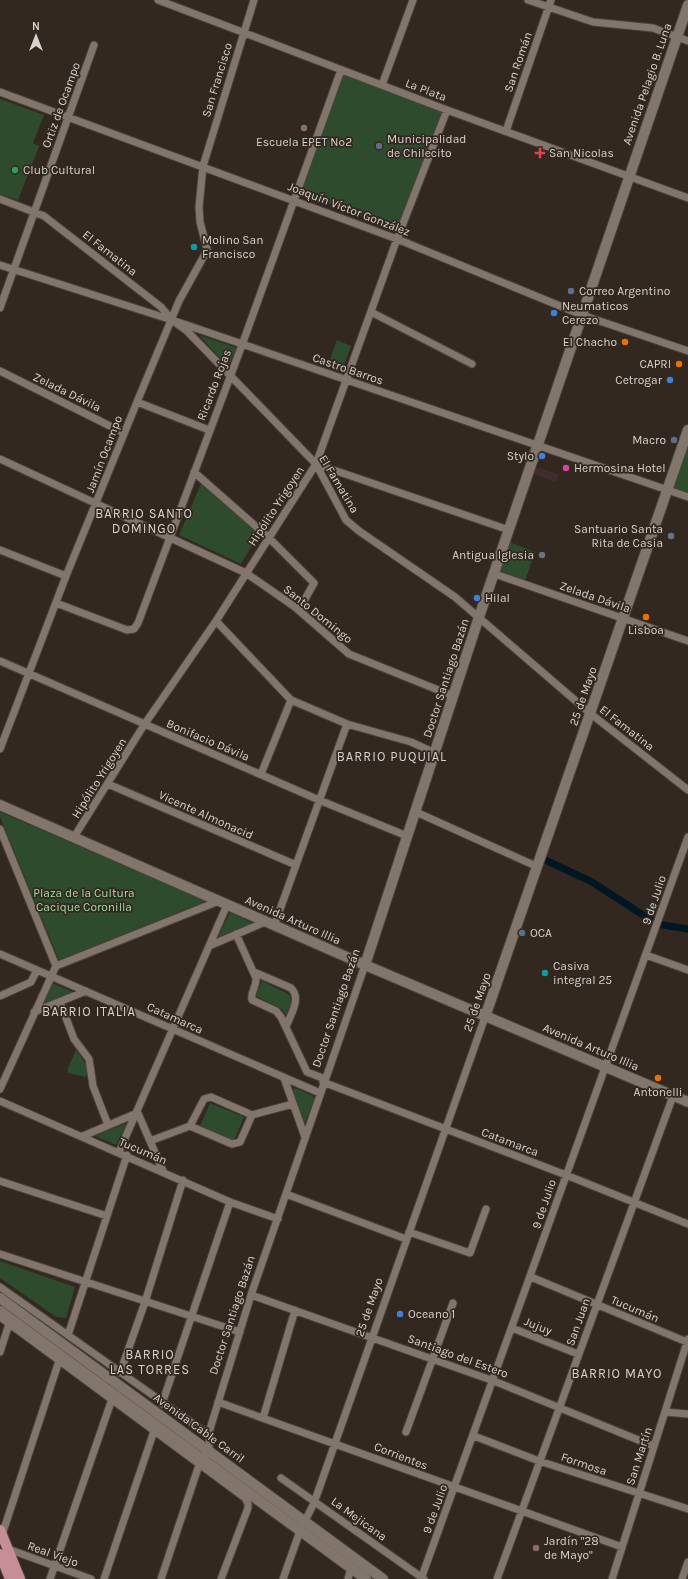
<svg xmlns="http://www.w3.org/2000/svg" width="688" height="1579" font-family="Karla,sans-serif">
<rect width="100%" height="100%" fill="#322820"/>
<!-- industrial -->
<path fill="#402c2c" d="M535 467 559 474 556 482 533 474Z"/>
<!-- green -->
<path fill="#2e4b2e" d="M342 74 443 111 399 231 300 192Z
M0 99 44 115 33 143 39 146 18 200 0 194Z
M199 335 237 348 228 367Z
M337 340 351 346 343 368 339 371 329 367 333 361 330 359Z
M688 442V493L673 488Z
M201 484 259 534 241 564 179 535Z
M509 542 535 552 525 581 500 571Z
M0 812 206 901 59 960 0 817Z
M230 912 252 923 218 937Z
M262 981 290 995 291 1003 286 1015 283 1010 256 996Z
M52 983 73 992 43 1004Z
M76 1050C82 1058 90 1067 86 1077L68 1073V1068Z
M295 1088 313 1096 314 1100 304 1125 292 1090Z
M210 1103 244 1117 234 1141 200 1126Z
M127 1123 116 1145 95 1136Z
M0 1261 75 1287 66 1318 56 1317 0 1278Z"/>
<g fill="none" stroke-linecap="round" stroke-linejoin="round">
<!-- canal -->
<path stroke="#001622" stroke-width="7" d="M541 858 592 882 657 924 688 929"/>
<defs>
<path id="street" d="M158 0 447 110 688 198
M528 0 593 22 653 28 688 41
M382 85 413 0
M0 92 397 239 582 315 688 351
M506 131 551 0
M0 199 44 216 161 307 172 320 187 331 316 464 346 520 359 531 455 597 591 714 688 790
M0 265 172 320 688 497
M0 308 94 45
M371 312 472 364
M0 371 124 433
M137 402 209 430
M0 459 246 573 295 607 349 654 453 696
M316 464 509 530
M194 472 268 537 314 583 299 610
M0 550 66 576
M495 574 688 641
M56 603 127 630 134 629 138 623 242 345 341 70
M216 621 291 700 347 724 411 742 435 753
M0 661 319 800 407 836
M0 749 66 576 137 402 179 301 205 254 207 249 200 222 199 207 203 166 254 0
M261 774 291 700
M108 784 296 865
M416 812 538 867
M0 829 56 966 0 1089
M74 837 144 725 216 621 316 464 397 239 447 110
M274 926 347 724
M236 934 256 978C257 986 250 992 252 1000L276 1011 281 1017 307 1072 325 1079
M209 946 265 922
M0 954 320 1093
M646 955 688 970
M56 966 219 901
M254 972 291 988C302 999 290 1015 286 1027
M0 996 31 982 37 970
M60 1002 74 1039 89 1059 93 1086 108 1125
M34 1012 86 991
M284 1078 305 1137
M323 1082 566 1175 688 1224
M0 1101 230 1202 278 1219
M137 1111 163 1171
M190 1126 232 1144 240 1142 252 1115
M83 1136 135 1114
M150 1141 190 1126 204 1099 211 1097 252 1115 293 1104
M119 1152 227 905
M0 1181 107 1216
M286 1194 406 1239
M409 1232 470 1253 486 1209
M0 1254 240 1332
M531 1277 687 1342
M0 1287 209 1435
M251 1295 494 1381 653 1446
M0 1317 245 1498 248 1504V1508L221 1579
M512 1328 578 1354
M68 1335 127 1155
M0 1352 9 1324
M120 1373 145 1302 183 1180
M218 1402 622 1547
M162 1404 230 1202
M665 1412 688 1414
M263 1418 295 1310
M406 1432 453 1303
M474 1436 539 1461 688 1509
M281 1478 424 1579
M2 1535 59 1361
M8 1549 91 1579
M50 1579 112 1399
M104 1579 154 1431
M161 1579 199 1465 209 1447 210 1429 251 1295 365 965
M283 1579 300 1531 314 1503 485 1017
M348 1579 351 1568
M421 1579 688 837
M497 1579 673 1096
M612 1579 688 1339
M682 1579 688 1562"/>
<path id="secondary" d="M0 805 365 965 688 1102
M365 965 479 617 688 5
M485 1017 688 430
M0 1298 383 1579
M0 1311 366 1579"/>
<path id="primary" d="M0 1530 20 1579
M0 1554 10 1579"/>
</defs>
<!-- street casing -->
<use href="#street" stroke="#4c433c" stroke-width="9"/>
<!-- secondary casing -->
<use href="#secondary" stroke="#4c433c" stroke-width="12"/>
<!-- primary casing -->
<use href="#primary" stroke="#4c433c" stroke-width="12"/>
<!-- street -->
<use href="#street" stroke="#82756c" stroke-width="7"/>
<!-- secondary -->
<use href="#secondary" stroke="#82756c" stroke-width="10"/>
<!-- primary -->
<use href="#primary" stroke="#c68f97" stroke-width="10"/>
</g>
<!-- markers -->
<g fill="#8d6e63" stroke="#322820" stroke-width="1.5">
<circle cx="304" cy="128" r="4"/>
<circle cx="536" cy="1548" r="4"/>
</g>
<g fill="#5c6f8a" stroke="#322820" stroke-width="1.5">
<circle cx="379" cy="146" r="4"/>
<circle cx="571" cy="291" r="4"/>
<circle cx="674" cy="440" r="4"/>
<circle cx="522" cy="933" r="4"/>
</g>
<path fill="#e0444e" stroke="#322820" stroke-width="1.5" d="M538 147h4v4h4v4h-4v4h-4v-4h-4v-4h4z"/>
<circle fill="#2e9e5b" stroke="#322820" stroke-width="1.5" cx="15" cy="170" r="4"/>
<g fill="#0f9aa8" stroke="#322820" stroke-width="1.5">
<circle cx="194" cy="247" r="4"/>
<circle cx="545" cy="973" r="4"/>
</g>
<g fill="#3f7fe0" stroke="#322820" stroke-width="1.5">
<circle cx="554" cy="313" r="4"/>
<circle cx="670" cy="380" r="4"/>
<circle cx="542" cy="456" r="4"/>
<circle cx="477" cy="598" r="4"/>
<circle cx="400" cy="1314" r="4"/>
</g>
<g fill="#e8710a" stroke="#322820" stroke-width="1.5">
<circle cx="625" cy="342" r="4"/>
<circle cx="679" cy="364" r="4"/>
<circle cx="646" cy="617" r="4"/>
<circle cx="658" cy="1078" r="4"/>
</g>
<circle fill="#d1479c" stroke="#322820" stroke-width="1.5" cx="566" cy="468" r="4"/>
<g fill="#6b7280" stroke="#322820" stroke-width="1.5">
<circle cx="671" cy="536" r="4"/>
<circle cx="542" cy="555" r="4"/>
</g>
<g text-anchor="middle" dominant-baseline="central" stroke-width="3.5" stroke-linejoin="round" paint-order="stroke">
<!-- street labels -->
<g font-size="12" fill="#d9d2cc" stroke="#322820">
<text transform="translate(518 62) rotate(-71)">San Román</text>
<text transform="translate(217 80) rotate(-73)">San Francisco</text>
<text transform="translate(647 84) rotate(-71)">Avenida Pelagio B. Luna</text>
<text transform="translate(426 90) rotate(21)">La Plata</text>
<text transform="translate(61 105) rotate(-70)">Ortiz de Ocampo</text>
<text transform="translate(349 209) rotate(21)">Joaquín Víctor González</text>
<text transform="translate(110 253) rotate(38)">El Famatina</text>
<text transform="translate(348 369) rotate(19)">Castro Barros</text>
<text transform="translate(214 385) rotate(-69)">Ricardo Rojas</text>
<text transform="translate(67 392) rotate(26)">Zelada Dávila</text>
<text transform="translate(104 454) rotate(-69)">Jamín Ocampo</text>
<text transform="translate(339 484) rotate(59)">El Famatina</text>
<text transform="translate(276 506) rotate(-57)">Hipólito Yrigoyen</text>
<text transform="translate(595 597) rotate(19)">Zelada Dávila</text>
<text transform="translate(318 614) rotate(39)">Santo Domingo</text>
<text transform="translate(446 678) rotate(-72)">Doctor Santiago Bazán</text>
<text transform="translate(583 696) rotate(-71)">25 de Mayo</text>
<text transform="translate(627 728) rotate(38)">El Famatina</text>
<text transform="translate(208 740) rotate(23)">Bonifacio Dávila</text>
<text transform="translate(99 778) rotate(-58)">Hipólito Yrigoyen</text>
<text transform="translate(206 815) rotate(24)">Vicente Almonacid</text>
<text transform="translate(654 900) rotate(-71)">9 de Julio</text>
<text transform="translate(293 920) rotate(24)">Avenida Arturo Illia</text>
<text transform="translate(477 1002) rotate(-71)">25 de Mayo</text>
<text transform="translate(336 1008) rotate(-71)">Doctor Santiago Bazán</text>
<text transform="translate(175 1018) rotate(24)">Catamarca</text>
<text transform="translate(591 1047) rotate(23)">Avenida Arturo Illia</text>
<text transform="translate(510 1142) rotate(21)">Catamarca</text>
<text transform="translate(143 1151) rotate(23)">Tucumán</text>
<text transform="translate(544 1204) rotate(-71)">9 de Julio</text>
<text transform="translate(369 1307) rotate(-71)">25 de Mayo</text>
<text transform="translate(635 1309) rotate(23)">Tucumán</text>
<text transform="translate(232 1315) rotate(-72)">Doctor Santiago Bazán</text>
<text transform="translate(578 1322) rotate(-70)">San Juan</text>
<text transform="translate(538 1326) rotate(22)">Jujuy</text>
<text transform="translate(458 1356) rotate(20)">Santiago del Estero</text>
<text transform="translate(199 1428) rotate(36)">Avenida Cable Carril</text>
<text transform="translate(401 1456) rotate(21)">Corrientes</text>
<text transform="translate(639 1456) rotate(-72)">San Martín</text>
<text transform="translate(584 1464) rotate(19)">Formosa</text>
<text transform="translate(435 1509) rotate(-70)">9 de Julio</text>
<text transform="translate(359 1519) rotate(36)">La Mejicana</text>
<text transform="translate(53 1554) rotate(20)">Real Viejo</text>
</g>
<!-- poi labels -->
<g font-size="12" fill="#d9d2cc" stroke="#322820" text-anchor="start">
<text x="387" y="139">Municipalidad<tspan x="387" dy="14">de Chilecito</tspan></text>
<text x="304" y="142" text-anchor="middle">Escuela EPET Nº2</text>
<text x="549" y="153">San Nicolas</text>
<text x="23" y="170">Club Cultural</text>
<text x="202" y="240">Molino San<tspan x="202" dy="14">Francisco</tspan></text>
<text x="579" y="291">Correo Argentino</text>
<text x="562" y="306">Neumaticos<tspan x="562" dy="14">Cerezo</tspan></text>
<text x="617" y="342" text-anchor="end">El Chacho</text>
<text x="671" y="364" text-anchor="end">CAPRI</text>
<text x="662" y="380" text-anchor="end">Cetrogar</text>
<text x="666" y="440" text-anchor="end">Macro</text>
<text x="534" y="456" text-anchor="end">Stylo</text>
<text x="574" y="468">Hermosina Hotel</text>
<text x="663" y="529" text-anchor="end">Santuario Santa<tspan x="663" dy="14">Rita de Casia</tspan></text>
<text x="534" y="555" text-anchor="end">Antigua Iglesia</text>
<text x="485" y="598">Hilal</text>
<text x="646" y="630" text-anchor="middle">Lisboa</text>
<text x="530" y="933">OCA</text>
<text x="553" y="966">Casiva<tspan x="553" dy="14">integral 25</tspan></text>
<text x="658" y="1092" text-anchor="middle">Antonelli</text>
<text x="408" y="1314">Oceano 1</text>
<text x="544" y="1541">Jardín "28<tspan x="544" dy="14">de Mayo"</tspan></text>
</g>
<!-- park labels -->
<g font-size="12" fill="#a2dea3" stroke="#322820">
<text x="84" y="893">Plaza de la Cultura<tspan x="84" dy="14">Cacique Coronilla</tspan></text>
</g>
<!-- neighbourhood labels -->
<g font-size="13" letter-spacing="1" fill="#d9d2cc" stroke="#322820">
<text x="144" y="513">BARRIO SANTO<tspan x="144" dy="15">DOMINGO</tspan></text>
<text x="392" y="756">BARRIO PUQUIAL</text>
<text x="89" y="1011">BARRIO ITALIA</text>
<text x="150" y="1354">BARRIO<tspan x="150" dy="15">LAS TORRES</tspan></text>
<text x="617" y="1373">BARRIO MAYO</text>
</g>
</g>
<!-- north arrow -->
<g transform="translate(36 36)" stroke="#322820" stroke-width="3" paint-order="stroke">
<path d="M0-3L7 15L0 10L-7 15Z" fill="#d9d2cc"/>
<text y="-6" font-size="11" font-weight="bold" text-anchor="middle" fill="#d9d2cc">N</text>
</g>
</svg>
